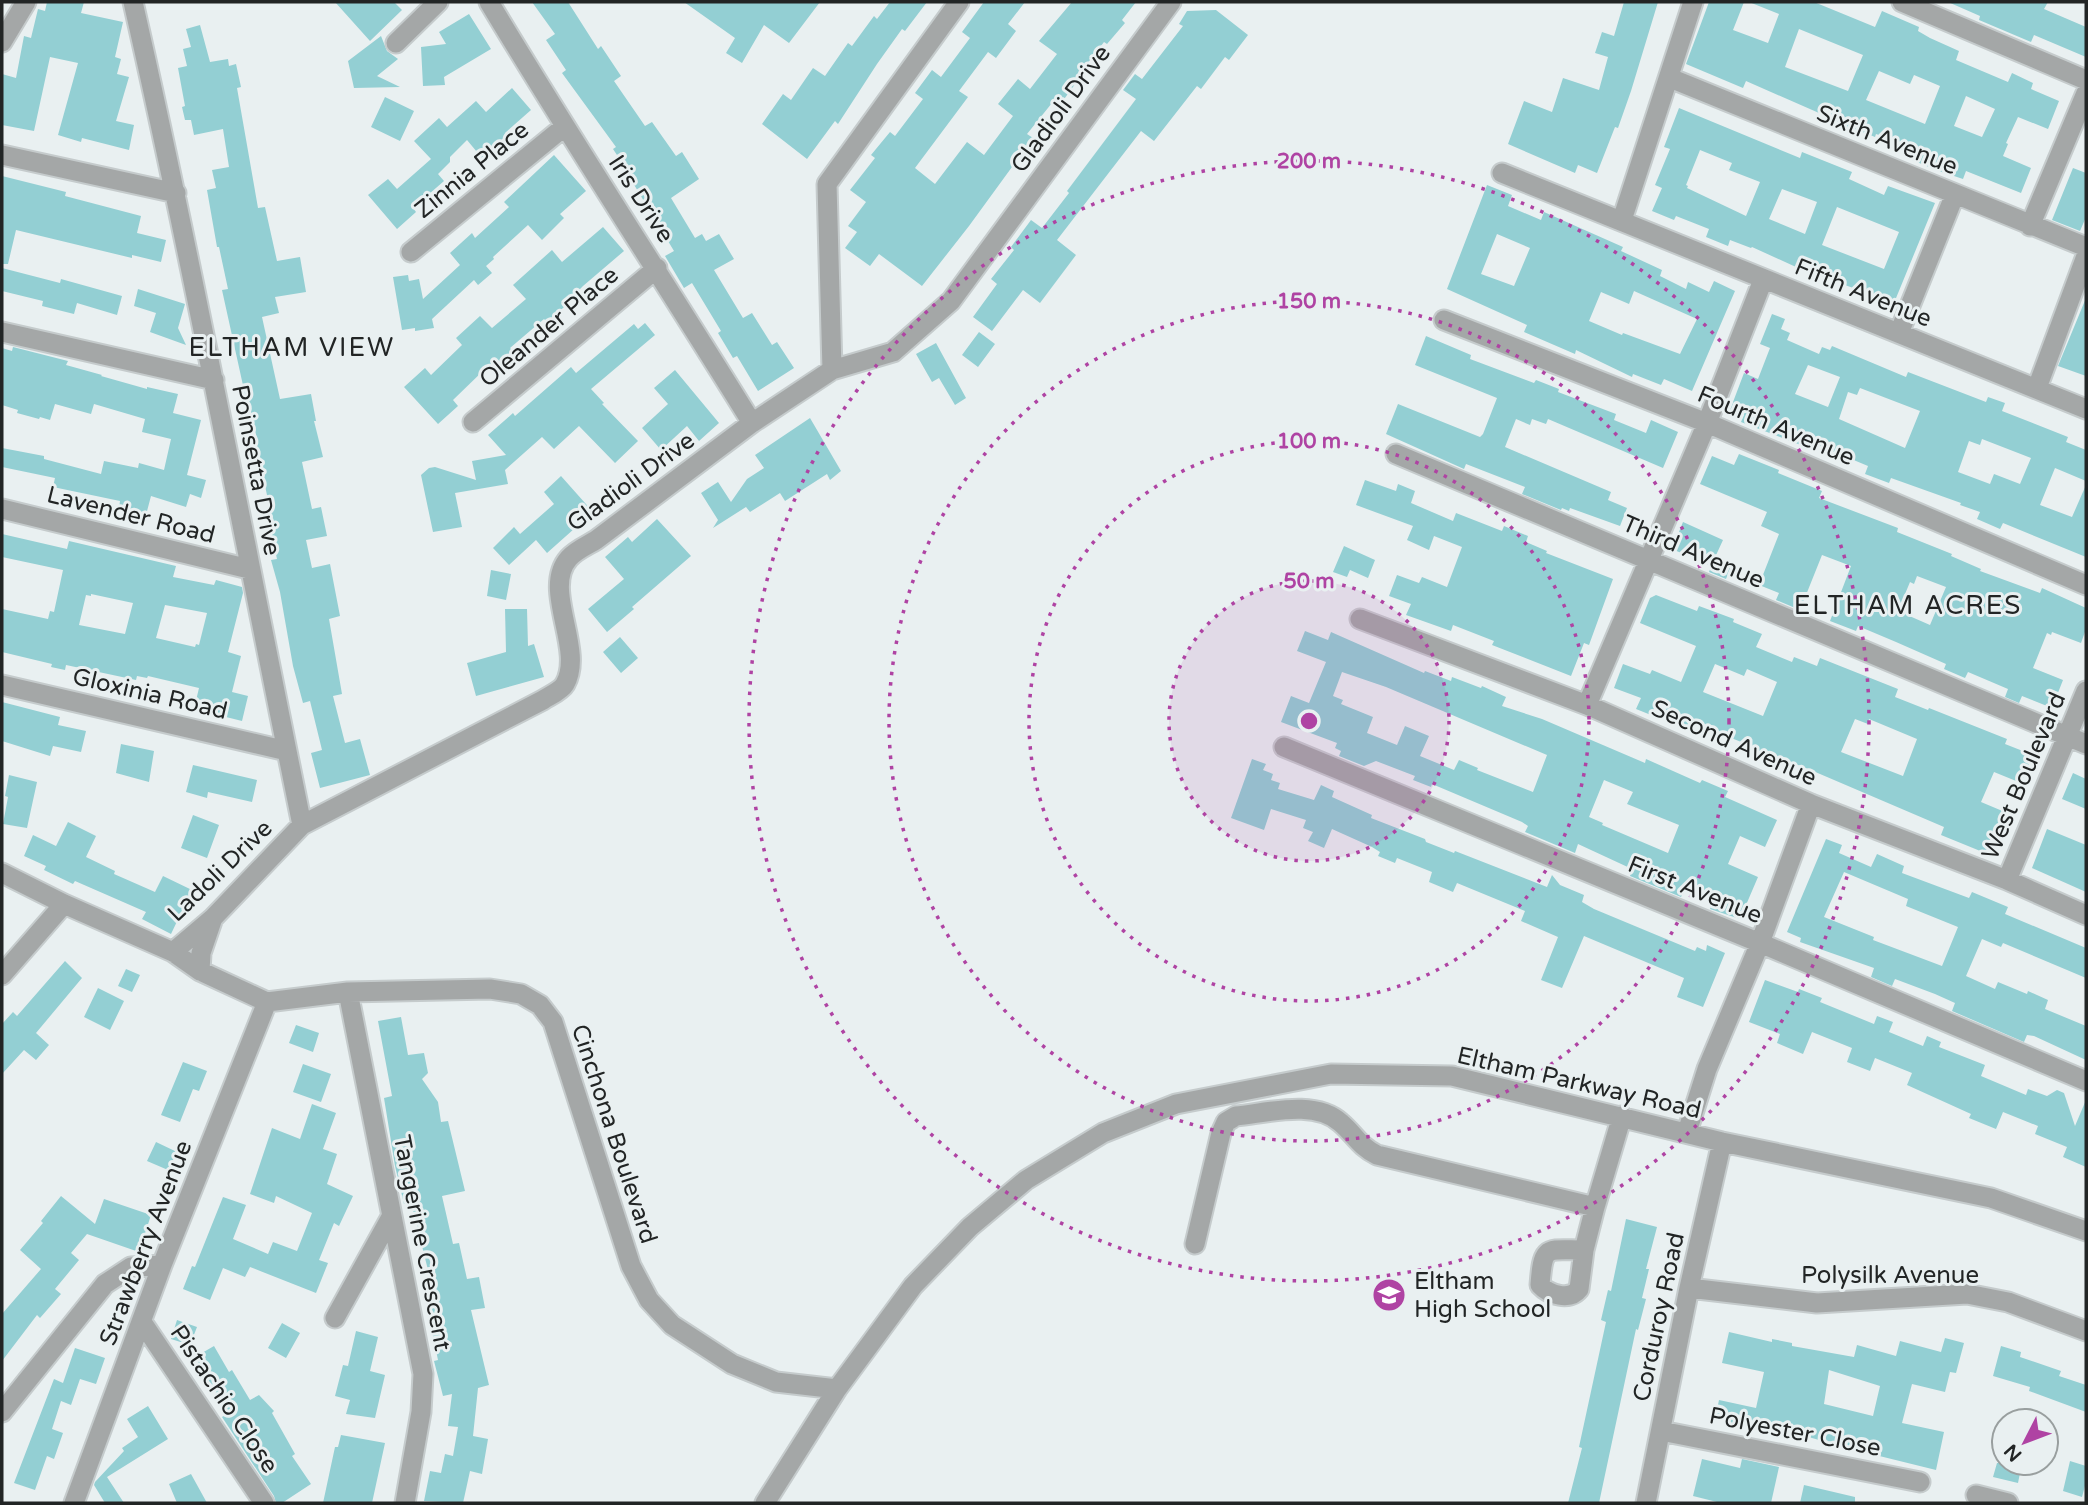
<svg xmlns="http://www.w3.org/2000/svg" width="2088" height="1505" font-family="'Varela Round',sans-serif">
<rect width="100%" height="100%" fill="#e9f0f1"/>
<!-- building -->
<path fill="#93cfd3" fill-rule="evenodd" d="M47 2H84L81 13 123 22 115 57 121 59 117 74 129 77 116 121 134 125 129 150 82 138 81 142 58 135 78 63 50 57 34 131 2 125V74L16 78 24 36 31 38 38 9 45 11Z
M335 2H394L402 10 370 41Z
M532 2H568L598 49 601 46 621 76 614 81 645 126 652 122 676 156 682 152 699 179 671 198 695 238 702 234 706 241 719 234 734 259 714 270 743 318 752 313 772 345 777 342 794 368 758 391 737 356 733 358 718 333 721 331 692 283 684 288 665 256 674 251 633 183 635 182 613 149 616 147 562 73 566 70 546 40 555 34Z
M684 2H820L789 43 764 25 742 63 726 53 735 38Z
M890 2H927L905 31 902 29 877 64 838 124 835 121 807 159 762 124 783 94 791 100 813 68 825 76 848 43 852 46 874 16 877 19Z
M984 2H1025L1008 24 1016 31 996 58 988 52 959 91 968 97 915 168 935 184 967 142 984 155 1013 116 998 104 1018 79 1030 89 1057 54 1039 41 1072 2H1136L1122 20 1125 23 1107 44 1104 42 1076 78 1078 80 1062 102 1056 98 1027 134 1033 138 969 226 922 286 879 254 870 266 845 248 857 232 848 226 866 202 850 190 875 158 871 155 890 132 895 136 923 99 915 93 932 70 941 77 970 38 962 32Z
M1624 2H1658L1631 91 1618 128 1615 127 1597 173 1578 165 1575 173 1508 144 1524 101 1552 112 1563 78 1599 90 1608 57 1595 53 1602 32 1614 36Z
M1709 2H1744L1733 30 1768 43 1779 14 1749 2H1814L1875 27 1882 11 1919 27 1918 31 1930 38 1959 51 1956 60 2008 82 2012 73 2033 83 2031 89 2059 101 2048 129 2018 117 2006 143 2008 144 2003 156 2031 168 2021 193 1966 171 1963 179 1936 170 1910 159 1915 148 1876 134 1875 137 1855 129 1854 132 1834 125 1835 120 1746 81 1743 88 1686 64ZM1799 29 1863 55 1848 91 1785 67ZM1879 71 1910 84 1914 75 1940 86 1925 124 1866 100ZM1966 96 1995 109 1982 137 1954 126Z
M1948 2H2048L2044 9 2086 27V57L2034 35 2031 42 1979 20 1980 16Z
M1216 10 1248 35 1229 60 1225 57 1201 89 1197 86 1154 141 1141 131 1057 240 1076 255 1040 303 1023 290 992 331 973 317 997 284 991 279 1014 250 1011 247 1031 220 1042 228 1069 193 1067 191 1136 99 1123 90 1135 74 1142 79 1183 26 1179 24 1187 11Z
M469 14 491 49 444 77 445 85 423 86 421 47 446 44 439 32Z
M200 25 210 62 228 59 229 66 236 64 241 87 237 88 258 208 265 207 277 261 300 257 306 292 275 297 279 313 262 317 280 399 311 394 316 421H314L323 457 302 462 312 509 321 507 327 536 306 540 312 568 330 564 340 616 329 619 342 694 333 696 345 743 360 739 370 775 320 788 311 753 322 750 310 701 303 703 293 666 280 592 271 560 277 559 268 519 272 518 262 472 260 473 251 440 257 439 248 398 246 399 222 290 228 289 219 247H217L207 190 216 188 212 170 229 167 223 129 194 135 191 120H185L182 107 185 106 178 68 187 66 183 49 191 47 186 29Z
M381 36 387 51 398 59 377 76 400 87 354 88 348 61Z
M512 88 531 110 505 133 507 135 482 158 467 140 450 157V162L438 174 444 181 413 208 416 212 397 229 368 195 388 179 397 189 431 159 414 141 439 118 447 127 476 101 486 112Z
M385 97 414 111 400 141 371 127Z
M1679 108 1800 158 1802 152 1852 172 1849 179 1884 195 1888 186 1935 203 1894 303 1796 267 1752 247 1751 248 1730 240 1728 246 1706 237 1709 229 1676 216 1674 220 1652 211 1662 188 1655 185 1670 149 1664 147ZM1700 150 1732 163 1729 170 1760 182 1746 216 1687 188 1688 186 1686 185ZM1782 189 1817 202 1805 234 1769 219ZM1837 207 1899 232 1884 269 1822 245Z
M554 155 586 191 560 214 564 218 542 240 528 225 493 257 494 259 486 266 492 273 478 285 474 280 432 319 434 328 415 331V328L402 330 393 277 408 275 409 281 419 279 423 299 460 265 450 253 472 233 475 238 509 207 504 202Z
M2073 168 2086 173V217L2080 231 2052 220Z
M2 176 66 192 65 196 141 216 137 233 166 240 161 262 132 255V258L16 230 8 264H2Z
M1487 185 1512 195 1508 206 1541 220 1544 212 1623 247 1621 251 1662 270 1660 276 1686 289 1688 282 1709 292 1714 281 1735 291 1692 391 1664 379 1661 385 1633 374 1632 377 1576 350 1575 354 1524 332 1527 325 1447 289ZM1497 234 1530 248 1514 286 1481 274ZM1634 291 1697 319 1680 354 1623 333 1622 335 1589 321 1601 292 1629 304Z
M603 227 624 251 583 286 569 300 571 301 547 322 544 319 510 348 516 354 498 370 494 365 488 371 486 368 453 400 458 406 438 424 404 387 425 368 431 375 462 345 456 338 480 316 492 328 526 299 513 285 552 250 562 262Z
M2 268 60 283 61 279 122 296 117 315 77 303 74 314 42 306 43 301 2 291Z
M138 289 185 304 178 328 186 345 150 332 156 313 134 306Z
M2086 298V376L2058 366Z
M1772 314 1785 319 1781 329 1790 333 1787 340 1819 354 1822 347 1830 350 1832 346 1906 377 1908 372 1986 402 1988 397 2005 403 2002 411 2068 437 2066 442 2086 450V481L2055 468 2040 505 2072 517 2086 485V557L2003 523 2000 529 1977 519 1980 512 1960 505 1961 503 1891 478 1889 483 1865 474 1868 466 1808 441 1806 447 1741 422 1744 415 1730 410 1744 373 1758 379 1770 348 1760 344ZM1808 365 1840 377 1828 407 1795 394ZM1860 388 1920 411 1905 448 1839 419 1848 392 1857 395ZM1982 439 2031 458 2020 484 1994 474 1990 484 1958 472 1969 441 1980 445Z
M645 323 655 335 591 389 604 403 602 404 638 441 615 463 579 426 554 449 542 437 505 470 508 484 455 493 462 527 433 532 421 475 429 468 435 467 476 480 472 461 506 455 488 435 513 413 515 416 571 367 576 373 634 324 638 329Z
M979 332 995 344 978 367 962 355Z
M1426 336 1471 355 1470 359 1534 383 1536 380 1559 389 1558 392 1616 414 1614 420 1646 433 1651 420 1678 432 1663 468 1548 419 1546 424 1532 419 1530 425 1516 419 1505 447 1611 492 1608 500 1627 508 1620 526 1570 508 1569 511 1562 508 1561 510 1522 494 1525 487 1466 464 1464 469 1386 434 1398 404 1480 437 1483 434 1497 398 1415 365Z
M936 343 966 398 955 405 939 378 932 382 916 354Z
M13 347 68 361 66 365 102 375 101 376 147 389V387L178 394 173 413 201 420 187 475 206 480 201 498 190 494 186 507 151 496 146 515 119 508 120 501 53 487 55 478 2 467V448L44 456V459L101 474 104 461 138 468 139 463 164 470 171 439 142 432 145 419 94 404 91 414 55 404 50 420 40 417 39 419 17 413 18 410 2 405V348L12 351Z
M675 370 719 423 699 441 687 426 661 450 642 428 668 404 654 388Z
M810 418 841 471 830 480 827 474 785 501 780 493 750 512 746 507 713 528 718 520 701 493 718 482 731 502 747 479 764 468 755 455Z
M1739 454 1779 470 1778 473 1822 491 1819 498 1898 528 1897 532 1952 554 1951 556 1981 569 1980 571 2040 593 2042 588 2086 608V629L2081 643 2052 632 2051 635 2047 633 2033 668 2063 680 2052 708 2022 696 2019 703 2005 697 2008 689 1968 672 1965 678 1944 669 1946 664 1896 642 1858 626 1856 631 1830 621 1851 566 1822 555 1800 610 1776 600 1779 593 1759 585 1779 534 1761 526 1767 512 1700 484 1712 456 1734 465ZM1917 576 1946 587 1930 625 1898 611 1910 582 1914 584Z
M561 476 593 512 547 553 536 540 509 565 493 548 514 527 520 534 554 504 544 492Z
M1365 480 1396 491 1398 484 1415 491 1411 503 1453 521 1456 513 1502 531 1504 526 1528 536 1526 542 1547 551 1546 553 1613 579 1589 645 1584 643 1571 676 1492 645 1494 641 1453 625 1451 631 1406 615 1411 604 1389 596 1397 575 1419 583 1422 577 1447 587 1462 547 1434 536 1429 550 1407 540 1413 526 1356 505Z
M657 519 691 556 632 607 634 609 607 632 588 609 624 579 605 557 628 537 632 542Z
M1683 522 1723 540 1711 566 1672 549Z
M2 534 67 549 69 541 176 566 173 577 214 585 216 580 242 587 243 593 228 652 241 656 232 692 248 696 242 721 194 709 199 688 148 676 147 678 137 676 136 680 66 665 65 670 51 667 52 664 2 652V609L48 619 50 611 54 612 63 570 2 557ZM91 594 133 603 125 634 79 625 86 595 91 596ZM165 605 207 613 199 645 196 644 195 647 156 638Z
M1344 546 1375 560 1368 578 1350 570 1347 577 1333 572Z
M1714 559 1731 566 1726 579 1709 572Z
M491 570 511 574 506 600 487 596Z
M1656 595 1697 611 1699 606 1734 619 1733 622 1762 634 1756 647 1792 662 1794 657 1817 666 1820 658 1898 689 1895 697 1928 710 1929 708 2007 739 2005 744 2033 755 2021 783 1994 772 1981 802 2012 815 1995 857 1941 835 1944 827 1813 771 1776 756 1774 763 1748 752 1751 746 1714 731 1689 722 1686 729 1636 709 1641 698 1614 688 1623 664 1650 674 1652 670 1681 682 1696 646 1640 623 1650 598ZM1715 664 1744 676 1747 669 1777 682 1763 716 1703 692ZM1855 719 1868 724 1869 719 1917 739 1903 776 1841 752Z
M505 609H527L528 646 534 644 544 677 476 696 467 663 506 652Z
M1305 631 1328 640 1331 632 1424 673 1425 671 1451 681 1452 677 1481 688 1482 686 1506 697 1502 706 1542 719 1645 763 1646 759 1700 783 1702 780 1728 791 1725 797 1777 820 1765 847 1740 836 1728 864 1758 877 1740 919 1710 909 1713 902 1684 891 1681 897 1630 876 1632 869 1578 844 1575 853 1525 832 1528 826 1522 822 1432 784 1431 787 1413 780 1415 776 1376 761 1364 766 1339 756 1341 751 1335 748 1337 743 1281 722 1291 696 1309 703 1326 662 1297 651ZM1342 672 1386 687 1547 755 1533 792 1477 770 1478 768 1459 760 1454 770 1420 756 1429 736 1405 726 1397 745 1367 733 1373 717 1341 704 1343 700 1333 696ZM1604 780 1633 792 1627 804 1679 825 1668 853 1602 825 1603 823 1589 817Z
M620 637 638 658 621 673 603 652Z
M2 702 60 717 58 725 86 731 81 752 53 746 50 756 2 741Z
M121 744 154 751 149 782 116 773Z
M1252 759 1266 764 1263 770 1273 774 1271 780 1280 783 1278 789 1314 800 1321 785 1334 791 1332 797 1372 815 1371 818 1425 839 1426 842 1454 853 1455 851 1547 887 1552 875 1560 885 1584 895 1582 902 1594 909 1695 951 1697 947 1706 951 1707 945 1725 953 1703 1007 1677 997 1684 978 1584 936 1562 988 1541 980 1558 937 1521 921 1525 911 1457 883 1453 892 1429 882 1432 872 1397 858 1395 863 1378 856 1380 852 1372 847 1332 829 1324 848 1308 841 1313 832 1303 828 1306 820 1271 809 1264 830 1231 818Z
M193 765 257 780 252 802 208 792 207 798 186 792Z
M2073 773 2086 779V809L2062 799Z
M9 775 37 782 27 828 3 824 8 797 5 796Z
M193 815 219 825 207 858 181 848Z
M68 822 96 836 86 857 115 871 114 874 155 892 163 876 192 890 171 934 142 919 146 912 75 881 73 884 44 870 46 866 24 856 33 835 56 846Z
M2047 829 2086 845V892L2032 868Z
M1826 839 1842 845 1839 853 1871 867 1877 854 1904 866 1902 873 1969 898 1972 892 2008 907 2005 914 2086 948V978L2003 943 2001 947 1982 939 1966 976 1995 989 1998 982 2027 994 2028 991 2048 1000 2045 1009 2086 1026V1060L2034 1036 2027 1035 2024 1042 1952 1011 1955 1003 1935 994 1895 979 1892 986 1871 977 1874 968 1800 942 1801 938 1787 932ZM1844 872 1908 899 1906 906 1958 927 1942 966 1873 940 1874 937 1824 917Z
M65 961 82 978 36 1033 49 1045 36 1060 24 1050 2 1074V1024L13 1012 17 1016Z
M126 969 140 975 132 992 118 986Z
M1765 980 1798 992 1799 989 1822 998 1820 1002 1874 1024 1877 1016 1893 1022 1889 1032 1923 1046 1927 1036 1941 1042 1939 1047 1985 1065 1981 1076 2026 1095 2028 1089 2047 1096 2057 1090 2064 1093 2075 1126 2086 1100V1167L2063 1157 2067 1147 2035 1134 2038 1126 2003 1112 1996 1129 1969 1118 1971 1114 1907 1085 1912 1073 1875 1058 1870 1071 1847 1062 1852 1048 1812 1032 1803 1054 1777 1043 1780 1034 1749 1022Z
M98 988 124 1001 110 1030 84 1017Z
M401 1017 408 1055 424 1053 428 1073 422 1079 438 1102 441 1122 448 1121 465 1191 442 1196 453 1244 459 1243 467 1279 479 1277 485 1308 471 1310 489 1385 478 1388 473 1436 488 1439 482 1474 470 1471 463 1503 424 1501 430 1471 441 1473 445 1454 453 1456 458 1427 448 1426 452 1394 443 1396 434 1361 438 1360 423 1288 432 1286 411 1202 404 1204 395 1166 384 1098 392 1096 378 1021Z
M296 1025 319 1033 313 1052 289 1043Z
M183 1062 207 1071 199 1091 193 1089 180 1122 161 1115Z
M303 1064 331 1074 321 1102 293 1092Z
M312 1104 336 1113 323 1149 337 1154 327 1184 353 1196 339 1226 334 1223 319 1260 328 1263 316 1293 250 1267 245 1277 223 1268 210 1300 183 1289 192 1266 195 1267 223 1197 246 1205 233 1239 268 1254 273 1242 297 1251 312 1213 276 1196 274 1203 250 1194 272 1128 300 1139Z
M156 1142 177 1152 168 1170 147 1161Z
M61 1196 95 1224 104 1199 151 1215 139 1252 87 1234 71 1253 79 1260 55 1289 61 1294 40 1318 37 1315 2 1361V1314L41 1269 20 1250 43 1223 41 1221Z
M1626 1219 1657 1227 1646 1269H1649L1642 1298 1646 1299 1638 1330 1636 1329 1599 1503H1568L1582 1448 1579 1447 1606 1322 1601 1320 1608 1290 1611 1291Z
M177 1320 197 1327 190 1345 171 1339Z
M282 1323 300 1333 286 1358 268 1348Z
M356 1331 378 1337 370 1371 385 1375 375 1418 346 1414 350 1400 335 1396 343 1365 348 1366Z
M1729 1332 1772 1342V1339L1792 1343V1346L1854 1357 1857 1345 1896 1356 1900 1341 1941 1352 1945 1338 1964 1343 1956 1373 1950 1372 1945 1392 1912 1384 1902 1423 1944 1432 1936 1470 1847 1448 1784 1430 1742 1420 1741 1425 1715 1419 1719 1400 1756 1408 1764 1372 1722 1363ZM1829 1370 1880 1386 1873 1416 1824 1404Z
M214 1346 229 1372 232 1370 250 1400 259 1395 274 1411 272 1413 295 1454 292 1456 311 1484 282 1503H276L274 1496 222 1417 228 1413 195 1357Z
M2001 1346 2021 1352 2020 1357 2061 1371 2059 1376 2086 1385V1412L2029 1391 2030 1387 1993 1376Z
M75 1348 105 1358 96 1384 80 1379 71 1405 61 1401 52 1429 63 1433 54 1459 47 1456 35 1490 14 1483 54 1379 63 1383Z
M148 1406 168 1439 107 1477 124 1503H105L94 1485 95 1482 124 1451 122 1448 138 1437 127 1419Z
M341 1435 385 1443 372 1503H323L335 1447H338Z
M1702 1459 1740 1468 1742 1459 1779 1467 1771 1503H1721L1693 1496Z
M2070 1461 2086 1466V1482L2082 1497 2063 1491Z
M1997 1463H2022L2018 1483 1993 1477Z
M191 1474 207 1503H177L169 1484Z
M1804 1485 1855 1497V1503H1800Z"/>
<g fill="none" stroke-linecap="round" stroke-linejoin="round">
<defs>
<path id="minor" d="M133 2C195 275 246 551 302 825
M489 2C574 144 665 282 752 423
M1902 2 2086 80
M2 42 26 2
M396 43 438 2
M1670 78 2086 247
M2 155 176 193
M1502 173 2086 409
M1622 220 1693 2
M2030 226 2086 93
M411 252 564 127
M1444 320 1707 423 2086 585
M2 332 214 380
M1899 333 1955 194
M832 370 827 184 959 2
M2037 388 2086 256
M473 422 657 268
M1396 454 2086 744
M2 509 249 569
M1360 619 1587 705 1811 804 2007 880 2086 915
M2 685 287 751
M1587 705 1707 423 1763 280
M1284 747 1760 943 2086 1081
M2 873 64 904 173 952 200 971 267 1002 348 992 490 989 521 994 540 1005 553 1022 631 1266 649 1300 672 1325 732 1364 776 1382 837 1389
M2007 880 2086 691
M173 952 213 918 302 825 543 700C549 696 561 691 565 684 585 649 541 589 569 558 576 550 588 545 596 540L752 423 832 370 893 352 951 301 1171 2
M200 971 201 953 213 918
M2 975 64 904
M348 992 423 1374 421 1412 405 1503
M1687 1132 1707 1069 1760 943 1811 804
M1195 1244 1221 1133 1226 1122 1236 1116C1267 1113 1315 1099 1341 1123 1355 1135 1359 1146 1377 1155L1595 1207 1622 1116
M1584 1250C1546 1250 1543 1244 1540 1285 1549 1295 1570 1301 1579 1289L1584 1250 1595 1207
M1689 1288 1817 1303 1967 1294 2008 1302 2086 1331
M335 1318 391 1217
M142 1322 264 1503
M2 1412 105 1284 131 1267 162 1265
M1661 1431 1920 1482
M1976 1495 2008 1503
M74 1503 162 1265 267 1002
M765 1503 837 1389 913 1286 970 1227 1026 1180 1103 1133 1176 1104 1331 1074 1452 1076 1722 1142 1991 1198 2086 1231
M1646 1503 1689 1288 1722 1142"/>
</defs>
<!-- minor casing -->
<use href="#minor" stroke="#c5cbcc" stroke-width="23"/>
<!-- minor -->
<use href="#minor" stroke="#a4a7a7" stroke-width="19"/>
</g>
<!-- distance rings -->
<circle cx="1309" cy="721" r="140" fill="#af43a3" fill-opacity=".12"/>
<g fill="none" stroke="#af43a3" stroke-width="3.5" stroke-dasharray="3.5 7">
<circle cx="1309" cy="721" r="140"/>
<circle cx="1309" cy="721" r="280"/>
<circle cx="1309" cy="721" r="420"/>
<circle cx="1309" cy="721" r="560"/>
</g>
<!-- icons -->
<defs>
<symbol id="school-disc" viewBox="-11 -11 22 22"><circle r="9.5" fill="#af43a3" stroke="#e9f0f1"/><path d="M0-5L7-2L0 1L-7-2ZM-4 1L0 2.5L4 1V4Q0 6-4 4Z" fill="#fff"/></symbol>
</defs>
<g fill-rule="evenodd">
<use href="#school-disc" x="1370" y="1276" width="38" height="38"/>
</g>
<g text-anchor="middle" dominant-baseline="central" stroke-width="6" stroke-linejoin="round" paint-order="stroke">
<!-- street labels -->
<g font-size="24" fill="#222525" stroke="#e9f0f1">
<text transform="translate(1061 109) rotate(-54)">Gladioli Drive</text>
<text transform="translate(1887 140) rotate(22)">Sixth Avenue</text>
<text transform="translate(472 170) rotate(-39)">Zinnia Place</text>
<text transform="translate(641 199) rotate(57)">Iris Drive</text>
<text transform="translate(1863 293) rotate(22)">Fifth Avenue</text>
<text transform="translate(549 327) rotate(-40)">Oleander Place</text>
<text transform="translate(1776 426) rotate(23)">Fourth Avenue</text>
<text transform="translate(256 470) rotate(79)">Poinsetta Drive</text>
<text transform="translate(631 482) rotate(-36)">Gladioli Drive</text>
<text transform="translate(131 515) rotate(14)">Lavender Road</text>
<text transform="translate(1693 552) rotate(23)">Third Avenue</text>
<text transform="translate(150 694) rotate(13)">Gloxinia Road</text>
<text transform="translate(1734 743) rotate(24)">Second Avenue</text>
<text transform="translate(2024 776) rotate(-67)">West Boulevard</text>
<text transform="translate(220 871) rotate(-44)">Ladoli Drive</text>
<text transform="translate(1695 890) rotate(22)">First Avenue</text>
<text transform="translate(1579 1083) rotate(13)">Eltham Parkway Road</text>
<text transform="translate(614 1134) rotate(72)">Cinchona Boulevard</text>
<text transform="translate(146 1243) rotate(-69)">Strawberry Avenue</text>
<text transform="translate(422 1243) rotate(79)">Tangerine Crescent</text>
<text x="1890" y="1275">Polysilk Avenue</text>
<text transform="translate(1659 1317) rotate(-78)">Corduroy Road</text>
<text transform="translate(224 1399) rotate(56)">Pistachio Close</text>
<text transform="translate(1795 1432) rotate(11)">Polyester Close</text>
</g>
<!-- poi labels -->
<g font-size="24" fill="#222525" stroke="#e9f0f1" text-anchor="start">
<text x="1414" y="1281">Eltham<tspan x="1414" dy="28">High School</tspan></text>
</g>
<!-- neighbourhood labels -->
<g font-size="26" letter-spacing="2" fill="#222525" stroke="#e9f0f1">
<text x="292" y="347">ELTHAM VIEW</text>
<text x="1908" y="605">ELTHAM ACRES</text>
</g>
</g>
<circle cx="1309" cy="721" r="10" fill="#af43a3" stroke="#e9f0f1" stroke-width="3.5"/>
<g font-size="21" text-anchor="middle" font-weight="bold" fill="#af43a3" stroke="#e9f0f1" stroke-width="6" stroke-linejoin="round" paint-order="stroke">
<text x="1309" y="168">200 m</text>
<text x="1309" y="308">150 m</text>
<text x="1309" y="448">100 m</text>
<text x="1309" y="588">50 m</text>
</g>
<!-- border -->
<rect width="2088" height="1505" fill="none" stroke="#222525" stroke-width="7"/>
<!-- north arrow -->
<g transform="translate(2025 1442) rotate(228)"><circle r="33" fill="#e9f0f1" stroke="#999f9f" stroke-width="2"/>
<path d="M0-5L12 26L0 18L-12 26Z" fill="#af43a3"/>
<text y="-10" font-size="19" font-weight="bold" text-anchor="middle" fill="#222525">N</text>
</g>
</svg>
